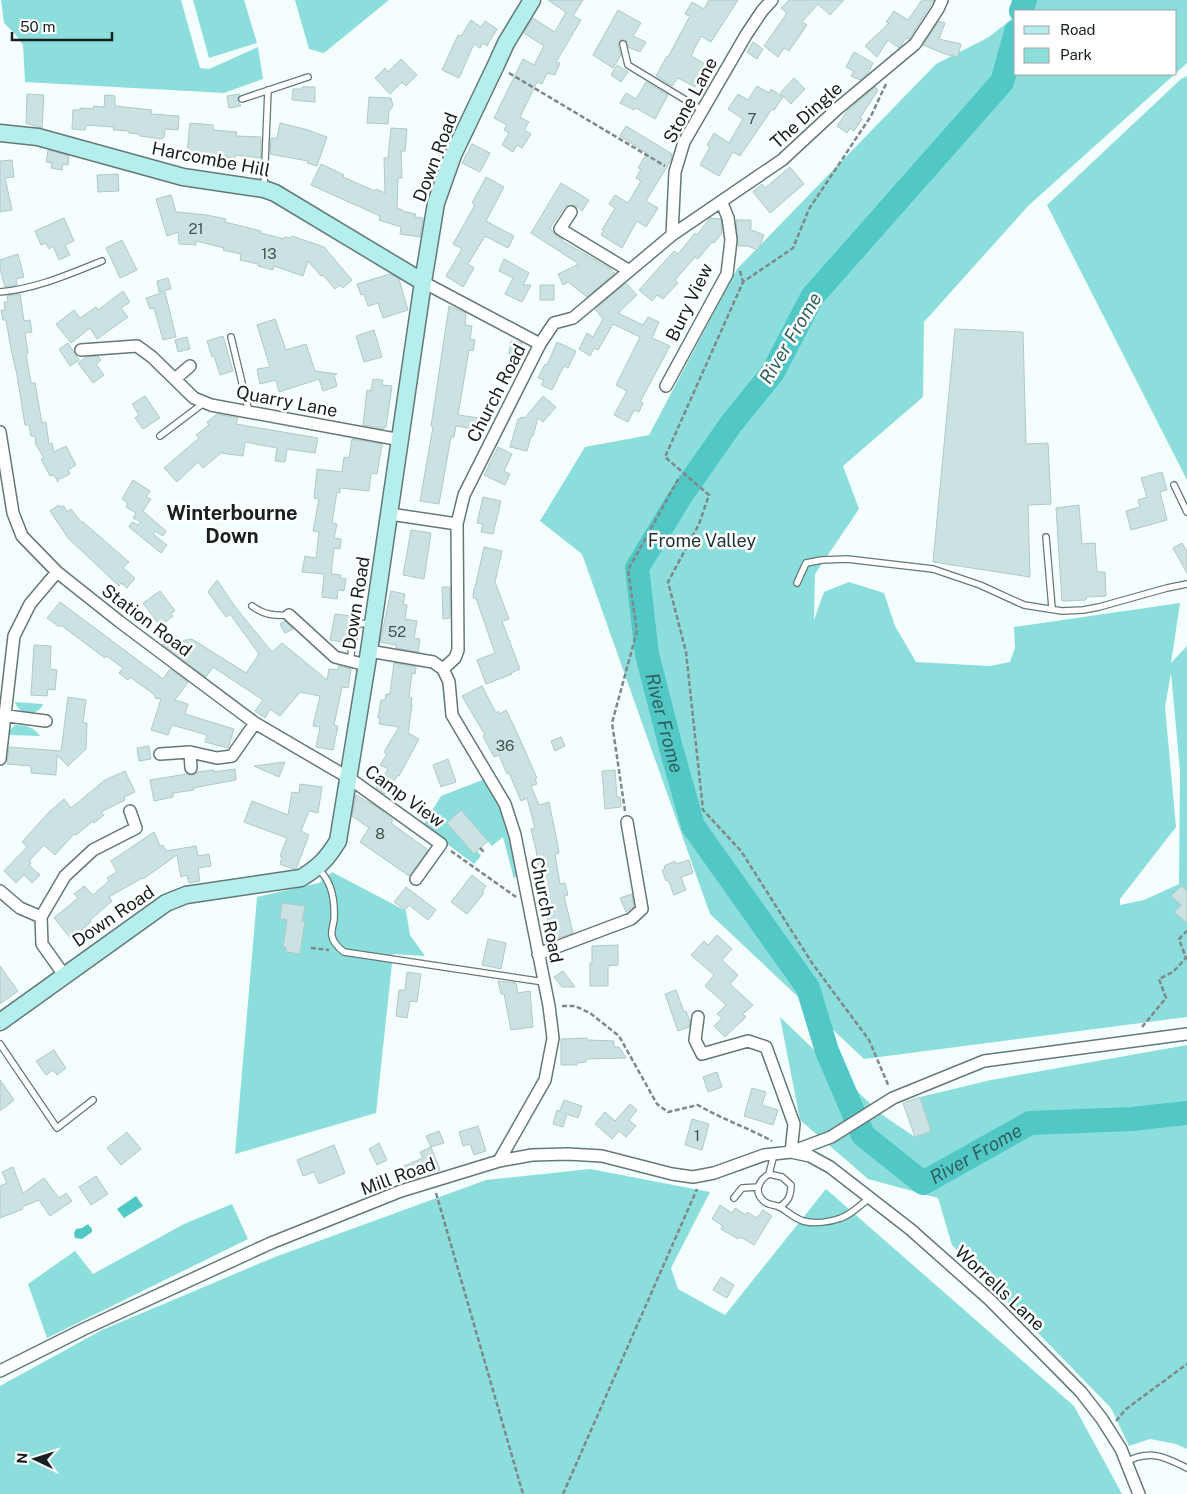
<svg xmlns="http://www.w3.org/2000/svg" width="1187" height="1494" font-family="'Public Sans',sans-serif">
<rect width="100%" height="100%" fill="#f4fefe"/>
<!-- green -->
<path fill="#8bdedc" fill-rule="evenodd" d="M1 0H181L200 68 209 69 258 47 263 79 224 93 25 82 23 45 15 34 4 23Z
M193 0H244L257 43 209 58Z
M295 0H389L324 53 309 49Z
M1015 0H1187V63L1176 73V11H1016V74H1175L1028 206 924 322 923 397 843 466 859 509 815 574 814 620 824 592 849 582 884 593 895 626 916 662 990 666 1010 662 1015 648 1014 627 1180 603 1171 663 1187 646V1017L864 1059 710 914 582 554 540 521 585 447 649 435 737 269 936 64 989 37 1014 17ZM1171 673 1180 771 1179 884 1144 900 1120 905V899L1176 827 1165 707Z
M1187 76V480L1047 205 1181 79Z
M15 702 43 704C38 717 19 716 15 702Z
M15 725C26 725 34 727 40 736L8 735 10 730Z
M485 779 505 811 518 873 514 879 503 837 492 846 461 811 447 823 474 853 477 851 481 856 474 864 423 826 441 796Z
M332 872 406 911 410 935 425 956 393 954 376 1113 235 1154 257 897 319 883Z
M780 1017 881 1114 915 1137 931 1131 920 1097 991 1080 1187 1045V1449L1176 1444 1150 1439 1129 1446 1111 1408 952 1245 938 1198 868 1179 800 1120Z
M590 1169 710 1192 671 1268 678 1289 725 1315 826 1189 1074 1406 1122 1494H0V1386L102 1330 275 1257 486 1180Z
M232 1204 248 1239 47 1338 28 1284 75 1251 93 1274 184 1224Z"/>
<!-- water -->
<path fill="#52c8c6" d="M136 1196 143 1206 124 1218 117 1209Z
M88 1224 92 1229V1232L82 1239 75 1238 74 1233 76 1229 82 1228Z"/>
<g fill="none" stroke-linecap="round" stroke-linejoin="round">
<!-- river -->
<g stroke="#52c8c6" stroke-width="24">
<path d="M1021 11 1025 0"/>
<path id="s1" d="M1016 32 1002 82 812 297 773 372 731 424 680 497 637 568 647 654 671 748 693 826 808 988 827 1051 863 1135 923 1183 1030 1123 1132 1119 1187 1113"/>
</g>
</g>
<!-- building -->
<path fill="#cae3e2" stroke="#b0c8c7" d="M548 0H583L573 16 581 20 556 62 560 63 555 75 547 73 542 84 537 82 520 117 529 122 524 130 531 134 522 148 517 145 513 152 502 145 509 133 504 130 507 125 494 118 523 59 534 65 544 46 524 33 533 18 555 32 566 12 567 13Z
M709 0H738L711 42 701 36 691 56 707 65 695 87 678 78 672 86 656 76 667 56 668 57 690 16 685 14 692 2 704 9Z
M789 0H844L830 15 818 4 802 22 807 25 789 51 784 48 778 57 764 46 787 13 781 8Z
M922 0H934L909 39 906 38 899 48 888 40 877 57 865 46 889 23 886 22 894 11 908 20Z
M618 10 641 23 633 36 646 42 640 52 628 47 626 40H620L618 45 621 55 613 68 593 55Z
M471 20 481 27 485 21 497 29 487 46 483 43 480 48 474 44 459 78 442 70 458 35 461 36Z
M939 21 945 23 939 39 961 44 958 57 945 54 923 45Z
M753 42 763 49 757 59 747 52Z
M854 52 873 63 868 73 860 80 851 76 854 71 846 67Z
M401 59 417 75 406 86 402 82 390 94 375 78 385 68 388 72Z
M617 65 628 72 621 82 611 75Z
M794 78 805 89 791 104 780 93Z
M646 82 668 95 655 119 636 108 634 110 620 103 626 93 636 99Z
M757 86 769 93 771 89 783 97 774 110 772 109 740 156 733 152 719 176 700 165 710 147 707 145 714 133 729 143 743 119 728 109 738 94 748 100Z
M302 87H315V102L292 100 293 89H302Z
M875 87 878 90 860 118 862 119 854 131 850 128 847 133 837 126 848 110Z
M27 94 44 95 42 128 26 123Z
M240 94 237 100 241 106 229 108 227 96Z
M105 95 115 96V106L152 110 151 114 179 116 178 130 165 129 164 137 162 139 140 136 139 134 129 133V131L113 130 114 127 86 125 85 130 72 129 73 110H80V108L93 109 94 106 104 107Z
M369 97 391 98 393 106 389 111 388 124 367 123Z
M190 123 213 125V130L237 132 236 136 261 137V158L235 155V158L187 153Z
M280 123 308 130 327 137 317 166 307 163 308 161 270 154 271 138H277Z
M626 126 672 154 671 160 646 201 658 208 646 227 637 221 622 248 601 235 604 231 602 230 615 208 609 204 615 195 628 203 641 181 636 178 641 169 638 168 647 153 620 136Z
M391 128 407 129 405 151H401L402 178H398L397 208 403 210 402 211 416 214 415 217 423 218 420 237 400 234 401 227 379 220 380 216 311 185 321 164 344 175 343 177 375 191 376 189 385 193 384 158H388Z
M472 144 490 153 480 172 462 163Z
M48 150 69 156 68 165 63 164 62 170 51 168 52 163 46 162Z
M12 160 14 177 5 178 12 210 0 212V161Z
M790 167 804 184 770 213 753 192 762 184 765 188Z
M118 174 119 191 98 192 97 175Z
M486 177 504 187 486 221 514 236 508 248 485 236 468 264 474 268 463 287 446 276 462 249 453 244 475 205 472 203Z
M561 183 589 200 582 211 575 205 565 206 550 228 556 235 563 240 562 241 611 269V270L615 273 587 297 568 282 563 285 558 274 579 264 531 233Z
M171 195 176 212 207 215 226 219 225 222 261 231V233L284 239 285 237 291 238 292 236 324 247 352 280 343 288 340 285 335 289 323 275 321 276 308 261 303 276 274 266 273 270 258 266V264L240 260 241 254 223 250 224 248 196 241V245L179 244 178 232 167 236 156 199Z
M64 218 74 241 65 245 70 255 59 260 53 246 49 249 46 243 41 245 35 231Z
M710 218 721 219 722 233 714 243 712 242 698 259 695 257 675 280 678 283 663 299 657 295 652 301 639 290 674 251 678 254 695 233 697 235Z
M736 220H751V228L749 229 764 235 758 250 748 246H738Z
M122 240 137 270 120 278 106 248Z
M18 254 24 277 16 279 17 285 5 287 0 269V260Z
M504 259 529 273 523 285H531L522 302 505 294 513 278 499 271Z
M390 274 399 279 408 310 383 318 378 303 368 306 364 294 361 295 357 284Z
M168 278 171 289 159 292 157 281Z
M626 283 637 295 618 313 643 325 648 317 659 322 652 338 670 346 640 402 643 403 639 412 634 410 628 422 614 415 627 391 616 385 640 337 613 324 598 350 594 348 590 356 579 349 587 333 593 337 603 319 595 309Z
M540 285H554V300H540Z
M123 291 130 302 121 308 128 317 97 339 90 328 71 343 56 324 74 310 80 318 96 307 98 310Z
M165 292 176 337 163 340 154 308 150 309 146 298Z
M20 294 24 321 30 320 32 332 25 333 28 353 26 354 31 383H35L42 423 46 422 49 444 52 443 54 452 66 446 76 465 68 470 70 474 60 479 58 477V482L54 475 50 476 41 459 44 458 36 445 35 436H31L29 425H25L17 375 11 349 6 320H3L1 310H5L4 302H8L7 296Z
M449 306 466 313 465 325 472 326 470 339 475 340 473 351 469 350 458 415 487 419 486 431 456 426 454 437H451L439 504 420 501 433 427 431 426Z
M275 319 286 350 306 344 315 371 337 374 334 375 337 386 323 391 319 379 279 392 276 380 260 384 257 369 270 367 257 325Z
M955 329 1023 332 1026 444 1048 443 1051 504 1028 505 1030 577 933 562Z
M374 330 382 357 364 362 356 336Z
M223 336 233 371 220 375 214 356 212 357 207 341Z
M187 337 190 349 178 352 175 340Z
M511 341 522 343 520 356 509 354Z
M557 342 576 351 568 368 564 366 552 390 541 385 544 380 538 378 545 364 547 365Z
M68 343 79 360 70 366 59 349Z
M98 356 101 360 96 364 104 375 93 383 78 363 86 357Z
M373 379 383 380 382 385 392 386 386 427H384V429L363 425 367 390 371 391Z
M145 396 160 418 143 429 135 418 139 415 132 404Z
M543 396 556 407 543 422 538 418 533 436H531L527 451 510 447 518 419H520L521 417 525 418Z
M217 414 238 418 236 424 318 438 315 453 287 449 285 462 275 461 277 448 245 442 243 456 221 453 203 468 198 462 177 482 164 468 199 438 196 435 209 425 207 422Z
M352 439 382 444 377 474 371 473 369 491 340 488V493L337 492 332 523 337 524 334 538 341 539 340 549 334 548 331 574 341 575 340 578 346 579 344 591 338 590 337 599 322 597 324 574 302 572 305 556 316 558 319 532 313 531 319 499 314 498 317 469 342 472 344 457 349 458Z
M498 447 512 454 504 471 510 474 505 485 484 475Z
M1162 472 1167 490 1160 492 1167 520 1131 530 1126 511 1140 507 1138 500 1147 497 1141 478Z
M133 480 150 491 146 497 151 499 143 511 166 531 163 536 155 531 153 534 167 545 161 553 129 527 132 522 138 525 141 522 133 518 136 513 126 507 128 503 122 499Z
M483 497 501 501 493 534 481 532 483 524 477 523Z
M59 505 61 507 64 506 67 512 71 509 82 523 83 522 129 562 123 568 135 578 127 588 121 583 119 586 68 538 50 511Z
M1079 505 1082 544 1095 543 1097 572H1105L1106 596 1086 597V600L1062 601 1056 508Z
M411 530 431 533 424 579 403 575Z
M1182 543 1187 551V573L1173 548Z
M484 547 502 551 495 582 509 619 502 621 520 669 511 673 512 674 486 684 477 660 495 653 476 598H473L474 588H475Z
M217 580 236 608 272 652 282 643 327 680 329 669 338 670V666L351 669 348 688 342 687 334 725 338 726 333 750 316 747 320 727 313 726 320 696 300 692 280 716 270 709 265 718 255 711 263 700 213 667 206 677 162 644 192 639 246 673 259 654 230 614 226 617 208 592Z
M442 587H450V618L443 619Z
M160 591 175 611 170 614 173 616 160 626 143 603Z
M391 591 405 594 403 604 407 605 405 619 417 621 414 638 420 639 418 652 396 648V645L380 642Z
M60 602 163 679 170 669 188 682 175 700 188 704 185 714 234 729 228 748 205 742 207 735 172 725 168 735 151 730 161 699 155 698V695L130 677 128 680 119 673 123 668 107 656 105 658 62 626H58L47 618Z
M335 614 351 616 348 632H350L348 643 330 640Z
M285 621 293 629 285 633 280 624Z
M34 645 51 646 50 669 57 670 55 690 48 689 47 696 31 695Z
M394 663 416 667 415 674 412 673 409 697 412 698 411 707 412 705 408 733 419 739 399 776 398 775 385 794 376 788 388 769 380 765 387 754 384 752 399 727 379 724 380 718H378L381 700H385L386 694H390Z
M482 686 496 713 498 711 500 714 506 710 514 726 537 778 535 779 537 784 531 786 539 805 549 802 557 841 559 853 555 854 560 884 565 883 568 895 564 896 573 933 565 936 552 939 541 889 536 850 531 829 535 828 527 798 521 801 509 773 507 774 499 755 494 757 483 736 485 735 462 696Z
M68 697 86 700 83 723H87L86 749 68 766 57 755 56 775 31 773V766L7 764 9 747 61 751Z
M561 737 565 746 555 751 551 741Z
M149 746 151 759 139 761 137 748Z
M448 759 456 782 441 787 433 765Z
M285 762 279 777 254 766Z
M235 769 236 780 193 788 194 790 173 793V797L154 801 150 780 187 774 192 775 197 772 214 770V772Z
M615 770 617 797H620L621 807 605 809 602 771Z
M125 771 135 792 124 797 125 800 101 812 104 815 94 823 93 821 76 835 74 834 55 855 44 845 29 861 31 863 29 865 40 875 32 883 24 875 16 883 4 871 27 847 22 842 49 812 64 799 71 808 105 780Z
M300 784 322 787 318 813 309 811 301 831 309 835 296 869H293L280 864 282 857 280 856 287 838 244 822 252 801 288 815 292 792 299 793Z
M356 795 377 807 393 820 391 823 428 850 409 876 360 842 369 828 352 816Z
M461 810 488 841 474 854 447 823Z
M154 832 160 846 163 845 166 851 196 846 198 856 209 854 211 866 198 868 200 881 189 883 187 875 181 877 177 855 143 879 142 878 109 897 112 901 90 920 91 922 71 939 54 918 78 898 74 894 84 886 93 895 109 881 107 878 117 872 111 861Z
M689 860 693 873 681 877 686 890 674 895 668 880 666 881 662 870 665 869 664 866 675 861 676 864Z
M472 875 486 886 482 892 484 893 467 914 451 902Z
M1181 886 1187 891V923L1174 912 1181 905 1171 896Z
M406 887 436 910 428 920 409 905 405 910 394 902Z
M632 894 634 906 626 912 620 898Z
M282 903 305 906 302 921H305L300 954 286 952V947H283L287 920 280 919Z
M717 935 732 949 722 960 738 975 730 984 753 1005 743 1014 746 1017 725 1037 714 1026 722 1018 717 1014 726 1005 705 986 714 975 691 955 704 941 708 945Z
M488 939 506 943 501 969 482 965Z
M618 945V965L608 966V986H590V963H592V946Z
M0 966 18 991 0 1004Z
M563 971 575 987H562L554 977Z
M407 972 421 974 417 1002 410 1001 407 1018 396 1016 399 990H405Z
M498 981 516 983 518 993 530 991 533 1027 511 1030 504 994H501Z
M676 990 684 1012 686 1011 690 1022 689 1027 678 1031 665 994Z
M587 1038V1040L614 1041V1047H619L626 1058 586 1059V1062L577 1063V1065H561V1039Z
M54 1050 66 1068 57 1075 53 1070 46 1075 36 1061Z
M717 1072 722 1087 708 1092 703 1077Z
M0 1080 14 1100 0 1111Z
M752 1088 766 1092 762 1105 778 1110 773 1125 744 1116Z
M920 1097 931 1131 915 1137 903 1103Z
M564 1100 582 1106 578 1118 567 1114 563 1127 553 1124 557 1110 560 1111Z
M630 1104 637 1110 629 1120 636 1126 626 1137 619 1131 612 1139 595 1124 605 1112 615 1121Z
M692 1119 709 1124 702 1150 685 1145Z
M478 1126 486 1151 474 1155 470 1144 463 1146 459 1132Z
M439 1131 444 1143 431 1147 426 1136Z
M127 1132 141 1149 121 1165 107 1148Z
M379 1143 387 1160 377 1165 369 1149Z
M334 1145 345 1173 319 1184 314 1172 303 1176 297 1160Z
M431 1147 440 1170 410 1180 404 1166 423 1158 420 1152Z
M13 1167 23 1193 44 1178 59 1198 66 1193 72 1201 50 1216 39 1200 22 1207 23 1209 0 1218V1186L7 1183 2 1172Z
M96 1176 108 1194 91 1205 79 1187Z
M720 1205 732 1213 735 1208 746 1215 747 1212 757 1218 763 1210 772 1216 754 1245 744 1239 739 1237 738 1239 721 1229 723 1226 712 1219Z
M721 1277 734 1285 727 1298 713 1290Z"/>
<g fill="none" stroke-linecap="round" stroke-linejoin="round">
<defs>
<path id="lane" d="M623 44 628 65 702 110
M242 99 308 77
M264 187 268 90
M0 292C36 289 69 274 102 261
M231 337 249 412
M160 436 205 402
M1174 485 1187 512
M1046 537 1052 608
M797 583 806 563 822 560 847 559 933 569 980 585 1024 605 1062 611 1083 610 1099 607 1167 588 1187 584
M252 606C264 615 275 616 289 615
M350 661 355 628 359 624 370 623
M318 869C332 881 335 902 334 920 333 925 331 932 332 936 333 943 339 948 344 952L544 982
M0 1044 57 1128 93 1100
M769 1174 774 1154
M734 1198 742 1188 758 1187
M779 1207C788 1202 791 1196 791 1185L782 1177 769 1174C758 1181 753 1193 765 1202 769 1205 775 1205 780 1207 788 1212 794 1218 803 1221 815 1224 830 1222 841 1218 851 1215 861 1204 870 1198
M1126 1462C1150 1449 1165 1457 1187 1468"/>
<path id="street" d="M571 212 560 229 628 270
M672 235 675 172 684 142 746 35 762 11 772 0
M423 282 540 344
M81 350 137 346 152 357 194 398 211 405 401 440
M175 379 190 366
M666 386 727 274 731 240 728 218 722 203
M0 432 13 513 22 536 57 572 120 622 255 723 349 778 441 844 416 879
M390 514 457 524
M289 615 335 657 366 665
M369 651 433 662 443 669 449 682 452 715 505 804 515 835 549 1006 553 1038 545 1080 499 1161
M443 669 455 658 458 650 457 524 464 495 540 344 554 323 573 318 672 235 782 160 837 109 915 44 938 9 942 0
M0 715 46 721
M190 752 191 768
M160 754 190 752 217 758 232 756 255 723
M0 759 14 636 30 604 57 572
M0 891 20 908 41 917 42 944 64 975
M41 917 65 876 93 850 136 828 130 811
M538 954 631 919 642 909 627 822
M698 1017 695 1040 702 1054 748 1041 766 1047 794 1124 791 1152 810 1156 830 1167 910 1229 990 1300 1081 1392 1102 1419 1121 1449 1139 1494
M0 1371 84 1329 271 1243 401 1191 499 1161 532 1155 568 1154 602 1156 672 1174 693 1177 714 1173 764 1155 791 1152 831 1137 893 1098 984 1061 1187 1034"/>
<path id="secondary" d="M0 133 38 137 183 177 264 189 275 193 423 282
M0 1022 166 903 186 895 301 878C319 867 327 859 338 841L369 651 423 282 436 203 453 155 496 65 506 43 532 0"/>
</defs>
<!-- lane casing -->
<use href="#lane" stroke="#637978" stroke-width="8"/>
<!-- street casing -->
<use href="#street" stroke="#637978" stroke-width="14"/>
<!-- secondary casing -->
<use href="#secondary" stroke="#637978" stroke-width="19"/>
<!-- path -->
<path stroke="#7f8888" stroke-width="2.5" stroke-dasharray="5 2.5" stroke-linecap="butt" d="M509 73 665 166
M886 84 871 116 809 209 793 248 743 282 665 457 709 495 699 524 668 582 686 652 703 810 741 851 812 963 869 1040 889 1087
M740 271 743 282
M625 811 612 723 637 631 628 570 680 476
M480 848 485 853
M451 851 516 897
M311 948 329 950
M562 1006H575L590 1013 619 1036 657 1104 668 1112 698 1105C722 1119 748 1128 772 1141
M1142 1027 1166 998 1159 979 1173 972 1186 958 1179 939 1187 931
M436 1193 523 1494
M1116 1421 1126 1409 1187 1364
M563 1494 697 1189"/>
<!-- lane -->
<use href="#lane" stroke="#fff" stroke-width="5.5"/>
<!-- street -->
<use href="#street" stroke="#fff" stroke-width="11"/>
<!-- secondary -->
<use href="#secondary" stroke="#b4eeed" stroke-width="16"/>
</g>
<g text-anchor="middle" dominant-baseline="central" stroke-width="5" stroke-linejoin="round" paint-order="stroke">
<!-- number labels -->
<g font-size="15" fill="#445150">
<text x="752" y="118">7</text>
<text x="196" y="228">21</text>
<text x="269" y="253">13</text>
<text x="397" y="631">52</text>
<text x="505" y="745">36</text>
<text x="380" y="833">8</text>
<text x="697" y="1135">1</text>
</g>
<!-- street labels -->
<g font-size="18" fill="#172020" stroke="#fff">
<text transform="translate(690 100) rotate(-62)">Stone Lane</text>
<text transform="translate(806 115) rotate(-42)">The Dingle</text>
<text transform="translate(435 157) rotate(-69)">Down Road</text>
<text transform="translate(211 159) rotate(11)">Harcombe Hill</text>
<text transform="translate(689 302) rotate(-64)">Bury View</text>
<text transform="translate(496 393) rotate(-63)">Church Road</text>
<text transform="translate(287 401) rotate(11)">Quarry Lane</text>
<text transform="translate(356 603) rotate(-81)">Down Road</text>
<text transform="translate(147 620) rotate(37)">Station Road</text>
<text transform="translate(405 796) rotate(36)">Camp View</text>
<text transform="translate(547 910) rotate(79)">Church Road</text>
<text transform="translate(113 916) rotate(-34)">Down Road</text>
<text transform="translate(398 1176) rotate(-20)">Mill Road</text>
<text transform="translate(1000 1288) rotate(43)">Worrells Lane</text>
</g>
<!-- park labels -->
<g font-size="18" fill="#1d3232" stroke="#fff">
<text x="702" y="540">Frome Valley</text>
</g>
<!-- water labels -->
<g font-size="19" font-style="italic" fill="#2e615f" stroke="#fff">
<text transform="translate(790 338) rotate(-59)">River Frome</text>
<text stroke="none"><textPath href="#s1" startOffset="820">River Frome</textPath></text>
<text stroke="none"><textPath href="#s1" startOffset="1420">River Frome</textPath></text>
</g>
<!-- quarter labels -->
<g font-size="20" font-weight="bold" fill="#172020" stroke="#fff">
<text x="232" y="513">Winterbourne<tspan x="232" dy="23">Down</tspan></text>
</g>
</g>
<!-- legend -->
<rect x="1014" y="10" width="162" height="65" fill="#ffffff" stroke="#a2a6a6"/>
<rect x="1024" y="26" width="25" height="8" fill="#b4eeed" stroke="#a2a6a6"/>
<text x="1060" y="35" font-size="15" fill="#172020">Road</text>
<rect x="1024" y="48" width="25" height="15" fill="#8bdedc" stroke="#a2a6a6"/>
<text x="1060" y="60" font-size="15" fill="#172020">Park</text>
<!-- north arrow -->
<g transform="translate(35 1459) rotate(274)" stroke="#ffffff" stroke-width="4" paint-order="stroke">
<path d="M0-4L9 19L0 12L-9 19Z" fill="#172020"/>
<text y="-8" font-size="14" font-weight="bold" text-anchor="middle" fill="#172020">N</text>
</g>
<!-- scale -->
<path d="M12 32v8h100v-8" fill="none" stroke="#172020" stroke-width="2.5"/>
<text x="20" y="32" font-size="15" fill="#172020" stroke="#ffffff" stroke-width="4" paint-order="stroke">50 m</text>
</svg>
